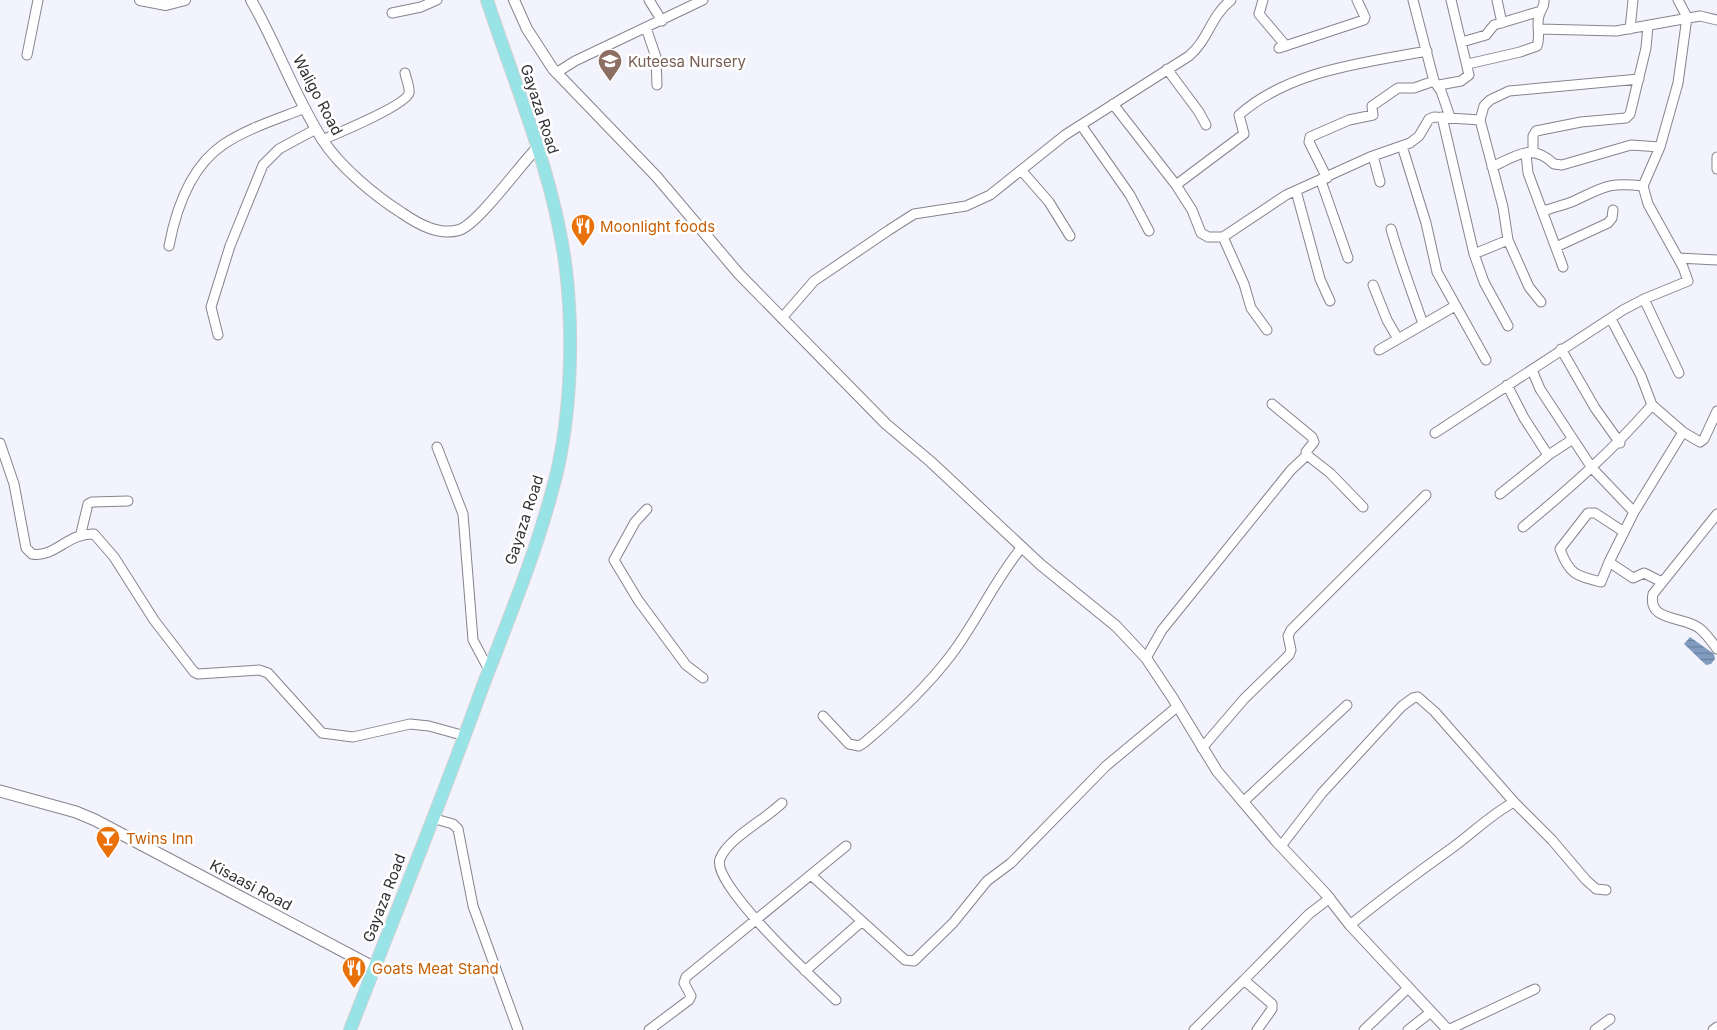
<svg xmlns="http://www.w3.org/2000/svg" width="1717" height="1030" font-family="Inter,sans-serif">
<defs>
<pattern id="water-rules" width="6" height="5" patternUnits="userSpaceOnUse" patternTransform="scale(1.25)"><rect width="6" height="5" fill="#819cc0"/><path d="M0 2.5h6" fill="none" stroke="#6a809d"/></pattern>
</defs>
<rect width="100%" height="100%" fill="#f3f3fe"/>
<!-- water -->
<path fill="url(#water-rules)" d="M1690 637 1714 654 1715 659 1711 664 1706 665 1684 644Z"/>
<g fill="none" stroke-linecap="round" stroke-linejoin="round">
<defs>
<path id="minor" d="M649 0 662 21
M1263 0 1259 14 1286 46
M1413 0 1434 81 1441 91 1450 117
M1497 0 1502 23
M392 13 421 7 437 0
M646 28 656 57 657 85
M1540 29 1616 31 1700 16 1717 20
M1630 29 1633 0
M1462 42 1486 35 1494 25 1541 11
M1279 48 1364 20 1365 17 1357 0
M27 55 38 0
M1468 64 1520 52 1537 46C1541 36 1536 25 1539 16 1540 10 1545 7 1544 0
M1167 69 1199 112 1206 125
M556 73 575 61 703 0
M1439 85 1461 81 1469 75 1451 0
M1113 104 1176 185 1192 210 1201 233 1208 237H1223L1286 195 1370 157 1410 143 1419 136 1429 119 1434 117 1480 120
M1442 117 1474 254 1484 282 1508 326
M1081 125 1130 195 1149 231
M322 140C336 134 406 105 409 93 410 87 406 79 405 73
M1402 146 1426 223 1437 272 1486 360
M1533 152V136L1536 131 1581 122 1626 118 1630 114 1646 48 1648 26
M1526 154 1528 173 1563 267
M1373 156 1380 182
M1717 157V169
M1492 167C1516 156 1532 142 1554 164L1562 165 1631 145 1660 147
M1021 170 1049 202 1070 236
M1327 178 1309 142 1310 137 1349 120 1373 115 1372 106 1398 88H1414L1434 81
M1321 181 1348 258
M1176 185 1244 134 1239 115C1290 70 1363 63 1427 51
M1296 191 1320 279 1330 301
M1544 211C1554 207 1565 205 1574 201 1604 187 1608 182 1643 186
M1391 229C1400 261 1412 292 1423 324
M1223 237 1244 284 1251 308 1267 330
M1508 240 1529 287 1541 302
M169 246C176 209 191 166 224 144 248 128 278 119 305 108
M1556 247 1608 223 1612 218 1613 210
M1474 254 1508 240 1503 207 1480 120 1484 106 1490 100 1509 91 1639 79
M1678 258 1717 260
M1373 285 1387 320 1398 339
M1644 299 1679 373
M782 318 814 281 889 230 914 214 966 206 990 195 1065 135 1189 56C1209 39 1210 17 1231 0
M218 335 211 307 230 246 263 165 279 149 316 129
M1561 349 1595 408 1620 443
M1379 350 1455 306
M1532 370 1540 389 1592 468 1634 512
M1507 385 1524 418 1546 452 1550 454 1573 439
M1272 404 1312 437 1314 442 1306 452 1307 455 1330 473 1363 507
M1652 405 1683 432 1700 442 1704 439 1717 411
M1435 433 1623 310 1644 299 1688 281 1683 267 1648 204 1643 186 1660 147 1678 83 1687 17 1678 0
M0 443 14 484 26 548 32 554C55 558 67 533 94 534L114 557 154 620 194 672 198 674 259 670 268 673 322 733 353 737 410 724 429 726 465 736
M437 447 463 514 473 640 489 670
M1500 494 1550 454
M647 509 635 522 614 560 638 600 686 665 703 678
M1717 514 1653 594C1647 622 1683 616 1699 628 1706 633 1712 642 1717 649
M1523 527C1570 488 1611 452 1652 405L1641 376 1611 319
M81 533 88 504 92 502 128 501
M1609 562 1601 582C1576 576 1569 574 1560 549L1588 513H1595L1624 532
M1662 582 1644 573 1633 578 1609 562 1634 512 1683 432
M1146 658 1162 630 1291 470 1307 455
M823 716 849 744 859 746 865 742C896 716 926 688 951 655 977 621 994 581 1022 547
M1202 748 1244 699 1289 655 1291 650 1288 636 1291 630 1426 495
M1243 802 1347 705
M782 803C766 819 728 838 720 859 710 883 816 981 836 1000
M432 818 453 824 458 829 473 906 518 1030
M1281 846 1322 793 1402 706 1413 698 1418 697 1435 712 1514 802 1552 840 1586 880 1596 889 1606 890
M811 875 905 960 914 961 953 923 987 881 1011 863 1106 766 1178 706
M1350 925C1383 898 1417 873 1452 848 1473 833 1490 815 1514 802
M805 971 861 922
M649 1030 689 1000 691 996 684 983 686 977 846 846
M1194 1030 1244 980
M1257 1030 1272 1009V1004L1244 980 1309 914 1330 898
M1364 1030 1408 988
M1408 1030 1431 1012
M1448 1030 1535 989
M1595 1030 1610 1019
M1713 1030 1717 1027"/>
<path id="tertiary" d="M140 0 166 5 185 0
M251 0C277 45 294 95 322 139 339 166 375 196 402 213 418 224 439 236 459 230 478 224 520 165 537 148
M514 0 527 29 553 69 656 176 739 274 886 424 931 462 1041 565 1116 626 1146 658 1172 697 1217 771 1277 842 1325 893 1350 925 1448 1030"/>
<path id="secondary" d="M0 791 76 812 95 820 375 968"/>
<path id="primary" d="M350 1030C394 917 440 805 481 691 506 625 534 559 552 491 571 425 574 339 566 270 555 178 516 88 487 0"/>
</defs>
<!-- minor casing -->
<use href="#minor" stroke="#85848f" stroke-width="11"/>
<!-- tertiary casing -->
<use href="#tertiary" stroke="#85848f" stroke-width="12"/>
<!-- secondary casing -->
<use href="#secondary" stroke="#85848f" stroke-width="13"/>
<!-- primary casing -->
<use href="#primary" stroke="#d2d2d3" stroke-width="14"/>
<!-- minor -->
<use href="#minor" stroke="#fff" stroke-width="9"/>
<!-- tertiary -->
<use href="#tertiary" stroke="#fff" stroke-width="10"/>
<!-- secondary -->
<use href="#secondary" stroke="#fff" stroke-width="11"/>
<!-- primary -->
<use href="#primary" stroke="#98e3e6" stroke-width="12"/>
</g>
<!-- icons -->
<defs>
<symbol id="school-pin" viewBox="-11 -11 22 30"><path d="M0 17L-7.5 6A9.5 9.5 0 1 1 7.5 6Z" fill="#8d6e63" stroke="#fff"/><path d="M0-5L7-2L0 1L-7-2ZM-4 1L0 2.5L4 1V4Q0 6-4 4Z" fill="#fff"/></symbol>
<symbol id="restaurant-pin" viewBox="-11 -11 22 30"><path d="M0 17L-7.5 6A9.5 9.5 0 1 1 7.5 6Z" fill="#e8710a" stroke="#fff"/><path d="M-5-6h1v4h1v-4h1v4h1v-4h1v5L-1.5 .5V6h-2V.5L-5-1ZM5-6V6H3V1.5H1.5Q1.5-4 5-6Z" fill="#fff"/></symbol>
<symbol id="bar-pin" viewBox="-11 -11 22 30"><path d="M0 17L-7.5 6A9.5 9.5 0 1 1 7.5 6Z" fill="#e8710a" stroke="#fff"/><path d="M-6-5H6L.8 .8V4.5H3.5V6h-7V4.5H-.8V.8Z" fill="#fff"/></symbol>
</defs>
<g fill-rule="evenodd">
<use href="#school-pin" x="596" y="47" width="28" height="38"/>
<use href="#restaurant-pin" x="569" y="212" width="28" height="38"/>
<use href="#bar-pin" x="94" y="824" width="28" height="38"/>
<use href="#restaurant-pin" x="340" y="954" width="28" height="38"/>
</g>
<g text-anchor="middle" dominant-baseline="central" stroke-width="5" stroke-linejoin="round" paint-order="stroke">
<!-- education labels -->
<g font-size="15" fill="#785e54" stroke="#fff" text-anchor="start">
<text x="628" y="61">Kuteesa Nursery</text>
</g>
<!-- street labels -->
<g font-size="15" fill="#323236" stroke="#fff">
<text transform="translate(318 95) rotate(62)">Waligo Road</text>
<text transform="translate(540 109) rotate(72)">Gayaza Road</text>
<text transform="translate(524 520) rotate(-72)">Gayaza Road</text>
<text transform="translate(251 885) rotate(28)">Kisaasi Road</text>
<text transform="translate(384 898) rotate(-69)">Gayaza Road</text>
</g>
<!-- food labels -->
<g font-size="15" fill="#c56008" stroke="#fff" text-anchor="start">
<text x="600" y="226">Moonlight foods</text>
<text x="126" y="838">Twins Inn</text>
<text x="372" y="968">Goats Meat Stand</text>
</g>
</g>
</svg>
